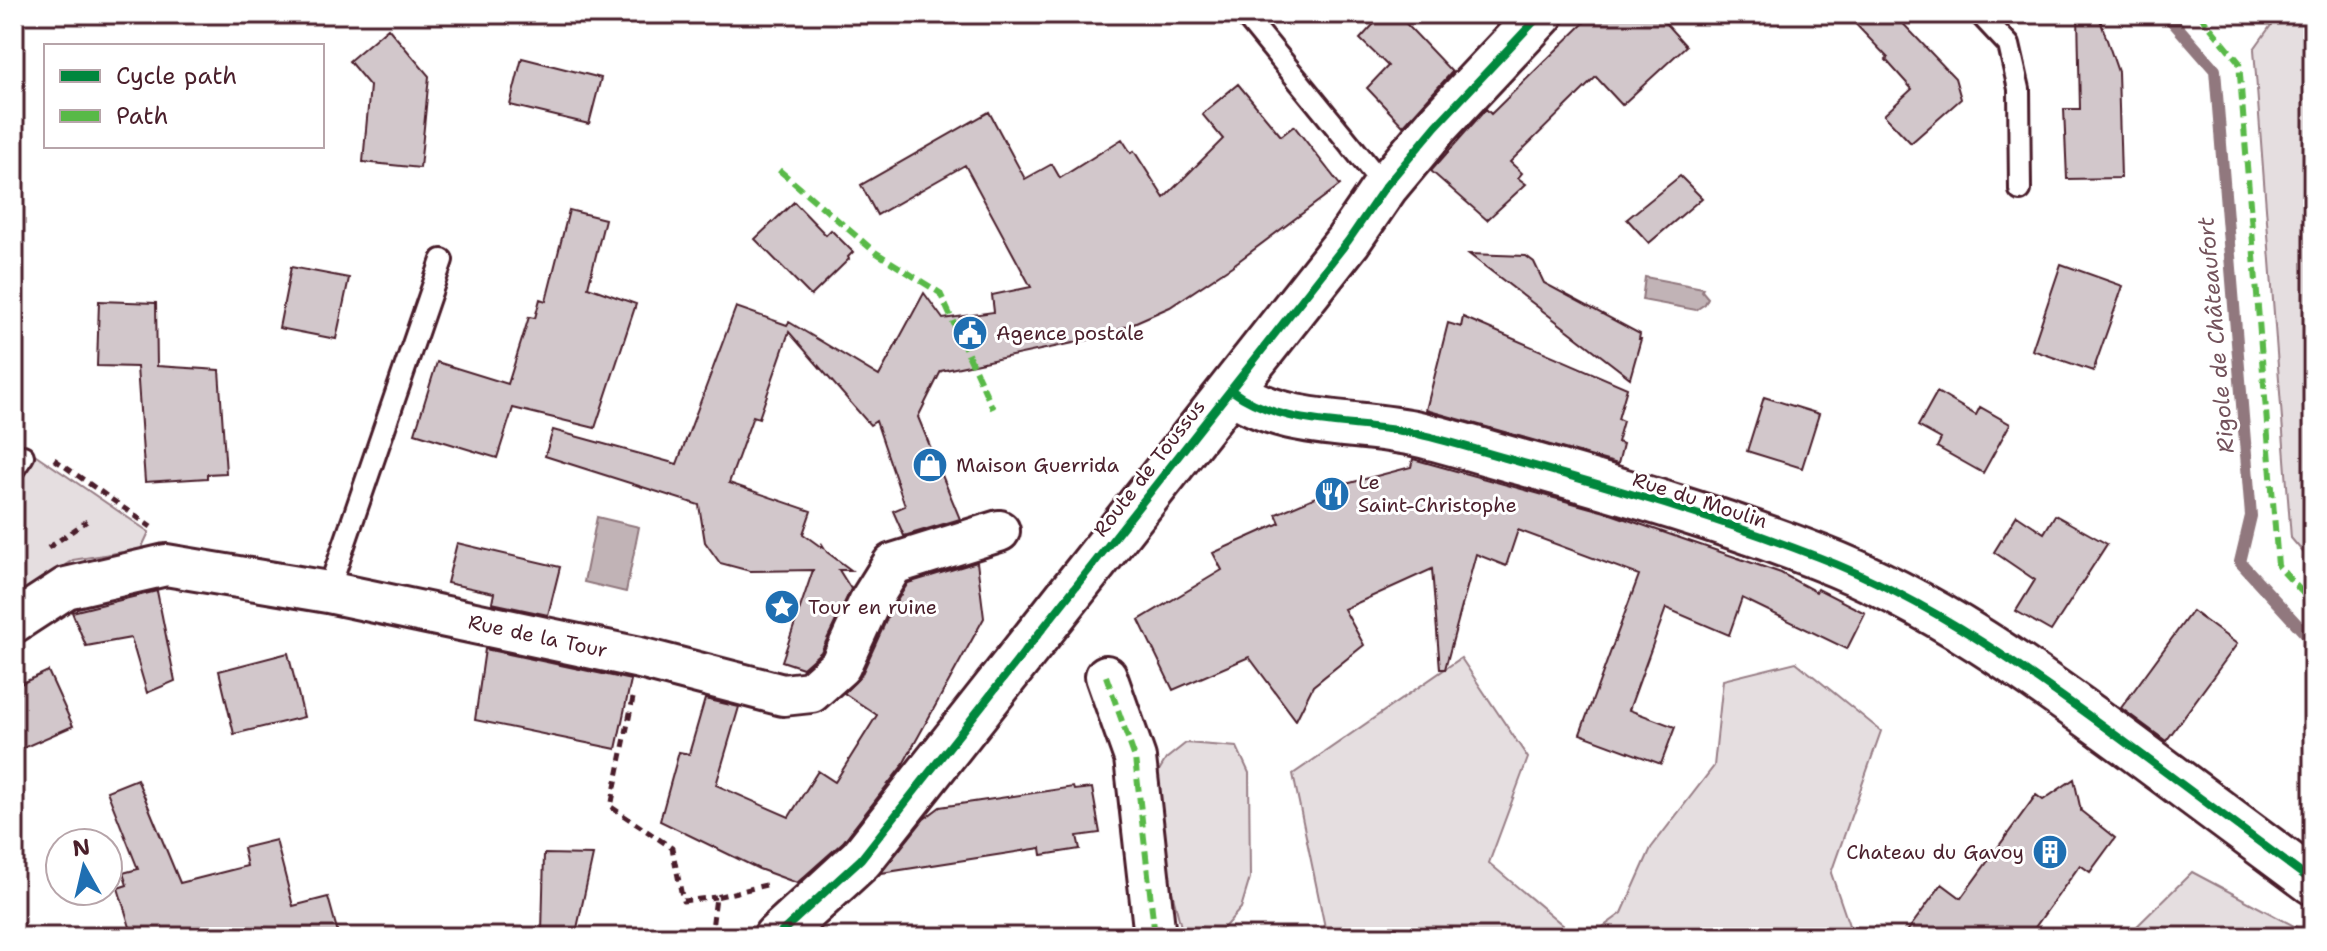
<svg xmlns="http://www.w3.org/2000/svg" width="2327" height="951" font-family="'Shantell Sans',sans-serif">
<rect width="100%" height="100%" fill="#fff"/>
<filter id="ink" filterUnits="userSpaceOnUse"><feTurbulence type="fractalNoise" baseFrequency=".0125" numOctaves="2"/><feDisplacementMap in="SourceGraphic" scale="16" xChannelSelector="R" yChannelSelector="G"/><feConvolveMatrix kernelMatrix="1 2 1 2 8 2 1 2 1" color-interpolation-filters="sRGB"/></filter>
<g filter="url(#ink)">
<!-- green -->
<path fill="#e5dee0" stroke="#987e86" stroke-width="2" d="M2279 14H2313V564L2291 538 2254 49Z
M14 440 149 532 141 549 73 560 14 598Z
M1461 658 1528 758 1489 863 1577 937H1327L1293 774Z
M1796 662 1881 731 1831 873 1853 937H1589L1622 913 1651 848 1714 766 1723 680Z
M1186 743 1237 747 1249 773 1250 878 1241 908 1216 937 1181 927 1161 848 1154 779 1166 759Z
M2192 872 2313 936V937H2126Z"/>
<!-- water -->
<path fill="#c1b3b6" stroke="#91787e" stroke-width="2" d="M1645 277 1703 288 1702 291 1708 298 1705 304 1696 310 1642 300Z
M597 517 639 527 626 592 584 582Z"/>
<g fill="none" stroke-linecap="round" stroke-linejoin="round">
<!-- stream -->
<path stroke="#91787e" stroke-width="12" d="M2166 14 2215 70 2251 516 2240 562 2313 642"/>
</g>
<!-- building -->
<path fill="#d2c7cb" stroke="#4a1f2b" stroke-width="2" d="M1383 14H1397L1452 72 1403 126 1367 88 1388 66 1360 39Z
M1593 14H1657L1686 46 1622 105 1596 77 1510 162 1522 173 1518 178 1526 184 1487 220 1431 171 1486 109 1491 114Z
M1846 14H1894L1955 78 1961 99 1911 143 1884 115 1912 89 1886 60 1888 58Z
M2078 14H2098L2118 72 2121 178 2067 179 2064 109H2080Z
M388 28 429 76 420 168 363 162 370 86 349 61Z
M522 58 601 78 589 124 510 105Z
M1238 84 1281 136 1294 126 1340 185 1232 266 1170 307 1102 337 941 371 918 417 960 519 904 536 893 511 905 506 876 421 870 425 789 332 759 418 753 416 729 483 811 511 803 534 821 547 822 544 827 552 851 570H839L851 589 821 652 803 668 782 661 813 570 750 571 720 563 705 542 699 505 545 456 553 430 677 464 736 307 787 325 789 322 879 376 924 293 943 319 994 312 992 295 1031 287 965 165 877 215 861 185 989 112 1025 179 1052 164 1060 178 1122 139 1131 153 1134 151 1164 198 1223 139 1202 114Z
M1680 176 1702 198 1649 243 1627 219Z
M794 202 826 235 831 230 853 252 848 257 849 259 811 296 755 239Z
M569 210 605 219 588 287 636 304 595 428 513 408 497 458 415 433 437 362 508 384 529 317 535 318 540 299 546 301Z
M1469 254 1526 256 1534 262 1544 283 1640 334 1639 339H1641L1630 378Z
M2061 264 2123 286 2093 371 2032 350Z
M291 267 349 278 336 339 279 328Z
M99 301 156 303 157 366 219 370 226 473 207 474V478L145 482 137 367 97 366Z
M1463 317 1627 388 1618 419 1623 421 1617 442 1623 444 1618 464 1426 410 1448 323 1461 327Z
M1937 392 1976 415 1980 407 2010 424 1983 473 1937 447 1941 439 1918 426Z
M1764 397 1819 414 1802 468 1747 451Z
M1413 459 1605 512 1781 573 1816 592 1818 589 1865 613 1847 649 1742 598 1729 635 1666 608 1629 710 1675 727 1661 764 1580 734 1639 575 1518 530 1506 566 1476 554 1445 669H1440L1432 569 1344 609 1364 645 1313 686 1296 720 1249 657 1173 690 1139 620 1222 570 1213 553 1280 523 1276 514 1346 484 1411 467Z
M2017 515 2044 533 2055 515 2107 544 2051 631 2016 611 2035 580 1994 552Z
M457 543 560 567 548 615 492 603 494 593 447 583Z
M977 562 984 618 902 766 843 842 797 883 759 869 660 821 679 752 689 754 705 699 739 707 716 785 789 817 818 771 835 782 877 715 844 693 861 676 890 612 908 583Z
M157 591 175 681 147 693 131 638 86 646 72 612Z
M2192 611 2237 644 2166 741 2121 708Z
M485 649 631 680 616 749 475 720Z
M288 653 304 717 234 734 219 671Z
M48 671 73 726 14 752V687Z
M137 779 180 883 247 866 243 848 276 840 293 906 328 897 339 937H133L118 888 127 885 123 873 138 869 107 791Z
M2074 779 2081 811 2115 838 2090 872 2080 865 2028 937H1903L1942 884 1961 898 2036 795 2043 800Z
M1073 787 1074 790 1092 788 1100 833 1077 836 1080 849 1042 855 1041 848 881 873 924 819 940 807Z
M544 854 593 855 576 933H542Z"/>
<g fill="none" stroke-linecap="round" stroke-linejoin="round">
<defs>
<path id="service" d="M1244 14 1385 187
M1980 14 2009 45 2019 89 2020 190
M14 469 23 456
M328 592 442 260"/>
<path id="minor" d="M14 622 66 588 166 565 328 592 640 658 783 695 811 692 840 666 870 601 893 564 999 531
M1106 676 1135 758 1155 937"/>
<path id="tertiary" d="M1231 390C1283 429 1357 420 1418 434 1457 443 1496 456 1535 466 1630 493 1726 521 1818 557 1933 601 2034 675 2133 748 2193 793 2253 837 2313 882
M776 937 861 859 1348 241 1385 187 1436 126 1541 14"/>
</defs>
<!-- service casing -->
<use href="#service" stroke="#4a1f2b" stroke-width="26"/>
<!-- minor casing -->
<use href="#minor" stroke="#4a1f2b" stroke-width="46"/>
<!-- tertiary casing -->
<use href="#tertiary" stroke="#4a1f2b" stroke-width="50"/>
<!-- path -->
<path stroke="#4a1f2b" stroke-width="5" stroke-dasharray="8 6" stroke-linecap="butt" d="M54 459 151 527
M48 548 87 521
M633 698 611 807 672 848 683 901 716 897
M711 937 716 897 766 885"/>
<!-- service -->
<use href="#service" stroke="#fff" stroke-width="20"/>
<!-- minor -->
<use href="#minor" stroke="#fff" stroke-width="40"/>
<!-- tertiary -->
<use href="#tertiary" stroke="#fff" stroke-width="44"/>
<!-- quiet -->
<path stroke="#58b947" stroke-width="6" stroke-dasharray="12 6" stroke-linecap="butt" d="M2199 14 2239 62 2278 566 2313 604
M779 170 875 252 940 293 993 409
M1106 676 1135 758 1155 937"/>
<defs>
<path id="cycleway" d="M1231 390C1283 429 1357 420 1418 434 1457 443 1496 456 1535 466 1630 493 1726 521 1818 557 1933 601 2034 675 2133 748 2193 793 2253 837 2313 882
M776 937 861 859 1348 241 1385 187 1436 126 1541 14"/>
</defs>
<!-- cycleway casing -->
<use href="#cycleway" stroke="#fff" stroke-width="13"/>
<!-- cycleway -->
<use href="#cycleway" stroke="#00873e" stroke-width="8"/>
</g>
</g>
<!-- icons -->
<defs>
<symbol id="civic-disc" viewBox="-11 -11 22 22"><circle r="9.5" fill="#1f6fb2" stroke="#fff"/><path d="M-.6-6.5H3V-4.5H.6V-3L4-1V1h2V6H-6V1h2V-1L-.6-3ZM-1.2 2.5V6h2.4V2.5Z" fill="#fff"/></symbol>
<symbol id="shop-disc" viewBox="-11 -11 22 22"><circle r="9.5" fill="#1f6fb2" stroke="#fff"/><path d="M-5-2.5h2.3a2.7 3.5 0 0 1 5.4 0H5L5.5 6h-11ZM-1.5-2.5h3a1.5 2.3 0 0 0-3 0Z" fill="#fff"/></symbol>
<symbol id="restaurant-disc" viewBox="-11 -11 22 22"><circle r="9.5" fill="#1f6fb2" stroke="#fff"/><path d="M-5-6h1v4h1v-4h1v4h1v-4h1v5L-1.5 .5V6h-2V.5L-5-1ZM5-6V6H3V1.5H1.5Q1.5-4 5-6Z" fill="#fff"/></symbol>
<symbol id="sight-disc" viewBox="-11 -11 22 22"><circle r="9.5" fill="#1f6fb2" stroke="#fff"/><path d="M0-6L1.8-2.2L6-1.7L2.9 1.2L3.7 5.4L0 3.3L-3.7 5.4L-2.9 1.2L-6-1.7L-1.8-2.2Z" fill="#fff"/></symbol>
<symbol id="building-disc" viewBox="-11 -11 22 22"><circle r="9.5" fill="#1f6fb2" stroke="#fff"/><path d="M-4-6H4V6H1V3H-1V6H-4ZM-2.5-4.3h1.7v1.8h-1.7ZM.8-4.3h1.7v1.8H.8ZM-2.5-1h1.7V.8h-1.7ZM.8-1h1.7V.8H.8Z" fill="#fff"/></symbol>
</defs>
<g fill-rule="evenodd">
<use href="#civic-disc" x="950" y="313" width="40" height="40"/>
<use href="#shop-disc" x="910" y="445" width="40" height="40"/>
<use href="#restaurant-disc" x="1312" y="474" width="40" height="40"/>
<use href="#sight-disc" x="762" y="587" width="40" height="40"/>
<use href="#building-disc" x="2030" y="832" width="40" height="40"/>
</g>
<g text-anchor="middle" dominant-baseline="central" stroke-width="6" stroke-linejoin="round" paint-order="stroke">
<!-- poi labels -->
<g font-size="20" fill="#4a1f2b" stroke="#fff" text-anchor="start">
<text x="996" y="333">Agence postale</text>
<text x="956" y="465">Maison Guerrida</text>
<text x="1358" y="482">Le<tspan x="1358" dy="23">Saint-Christophe</tspan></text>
<text x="808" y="607">Tour en ruine</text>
<text x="2024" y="852" text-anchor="end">Chateau du Gavoy</text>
</g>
<!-- street labels -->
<g font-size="20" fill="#4a1f2b" stroke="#fff">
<text transform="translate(1149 468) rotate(-52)">Route de Toussus</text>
<text transform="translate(1700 500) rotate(18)">Rue du Moulin</text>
<text transform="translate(538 636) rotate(12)">Rue de la Tour</text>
</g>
<!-- water labels -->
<g font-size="22" font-style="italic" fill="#74535c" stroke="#fff">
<text transform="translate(2216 335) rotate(-95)">Rigole de Châteaufort</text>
</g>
</g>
<!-- margin -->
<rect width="2327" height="951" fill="none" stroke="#fff" stroke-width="48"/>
<rect x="24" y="24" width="2279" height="903" fill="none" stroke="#4a1f2b" stroke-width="3" filter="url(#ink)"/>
<!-- legend -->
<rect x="44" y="44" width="280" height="104" fill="#ffffff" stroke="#b7a5aa" stroke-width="2"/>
<rect x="60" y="70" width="40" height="12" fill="#00873e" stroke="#b7a5aa" stroke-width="2"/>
<text x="116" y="84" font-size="24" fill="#4a1f2b">Cycle path</text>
<rect x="60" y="110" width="40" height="12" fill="#58b947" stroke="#b7a5aa" stroke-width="2"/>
<text x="116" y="124" font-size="24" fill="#4a1f2b">Path</text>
<!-- north arrow -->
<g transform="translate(84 867) rotate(352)"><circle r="38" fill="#ffffff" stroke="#b7a5aa" stroke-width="2"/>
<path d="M0-6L14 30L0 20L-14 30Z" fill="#1f6fb2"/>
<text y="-12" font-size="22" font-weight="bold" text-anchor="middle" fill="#4a1f2b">N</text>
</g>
</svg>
